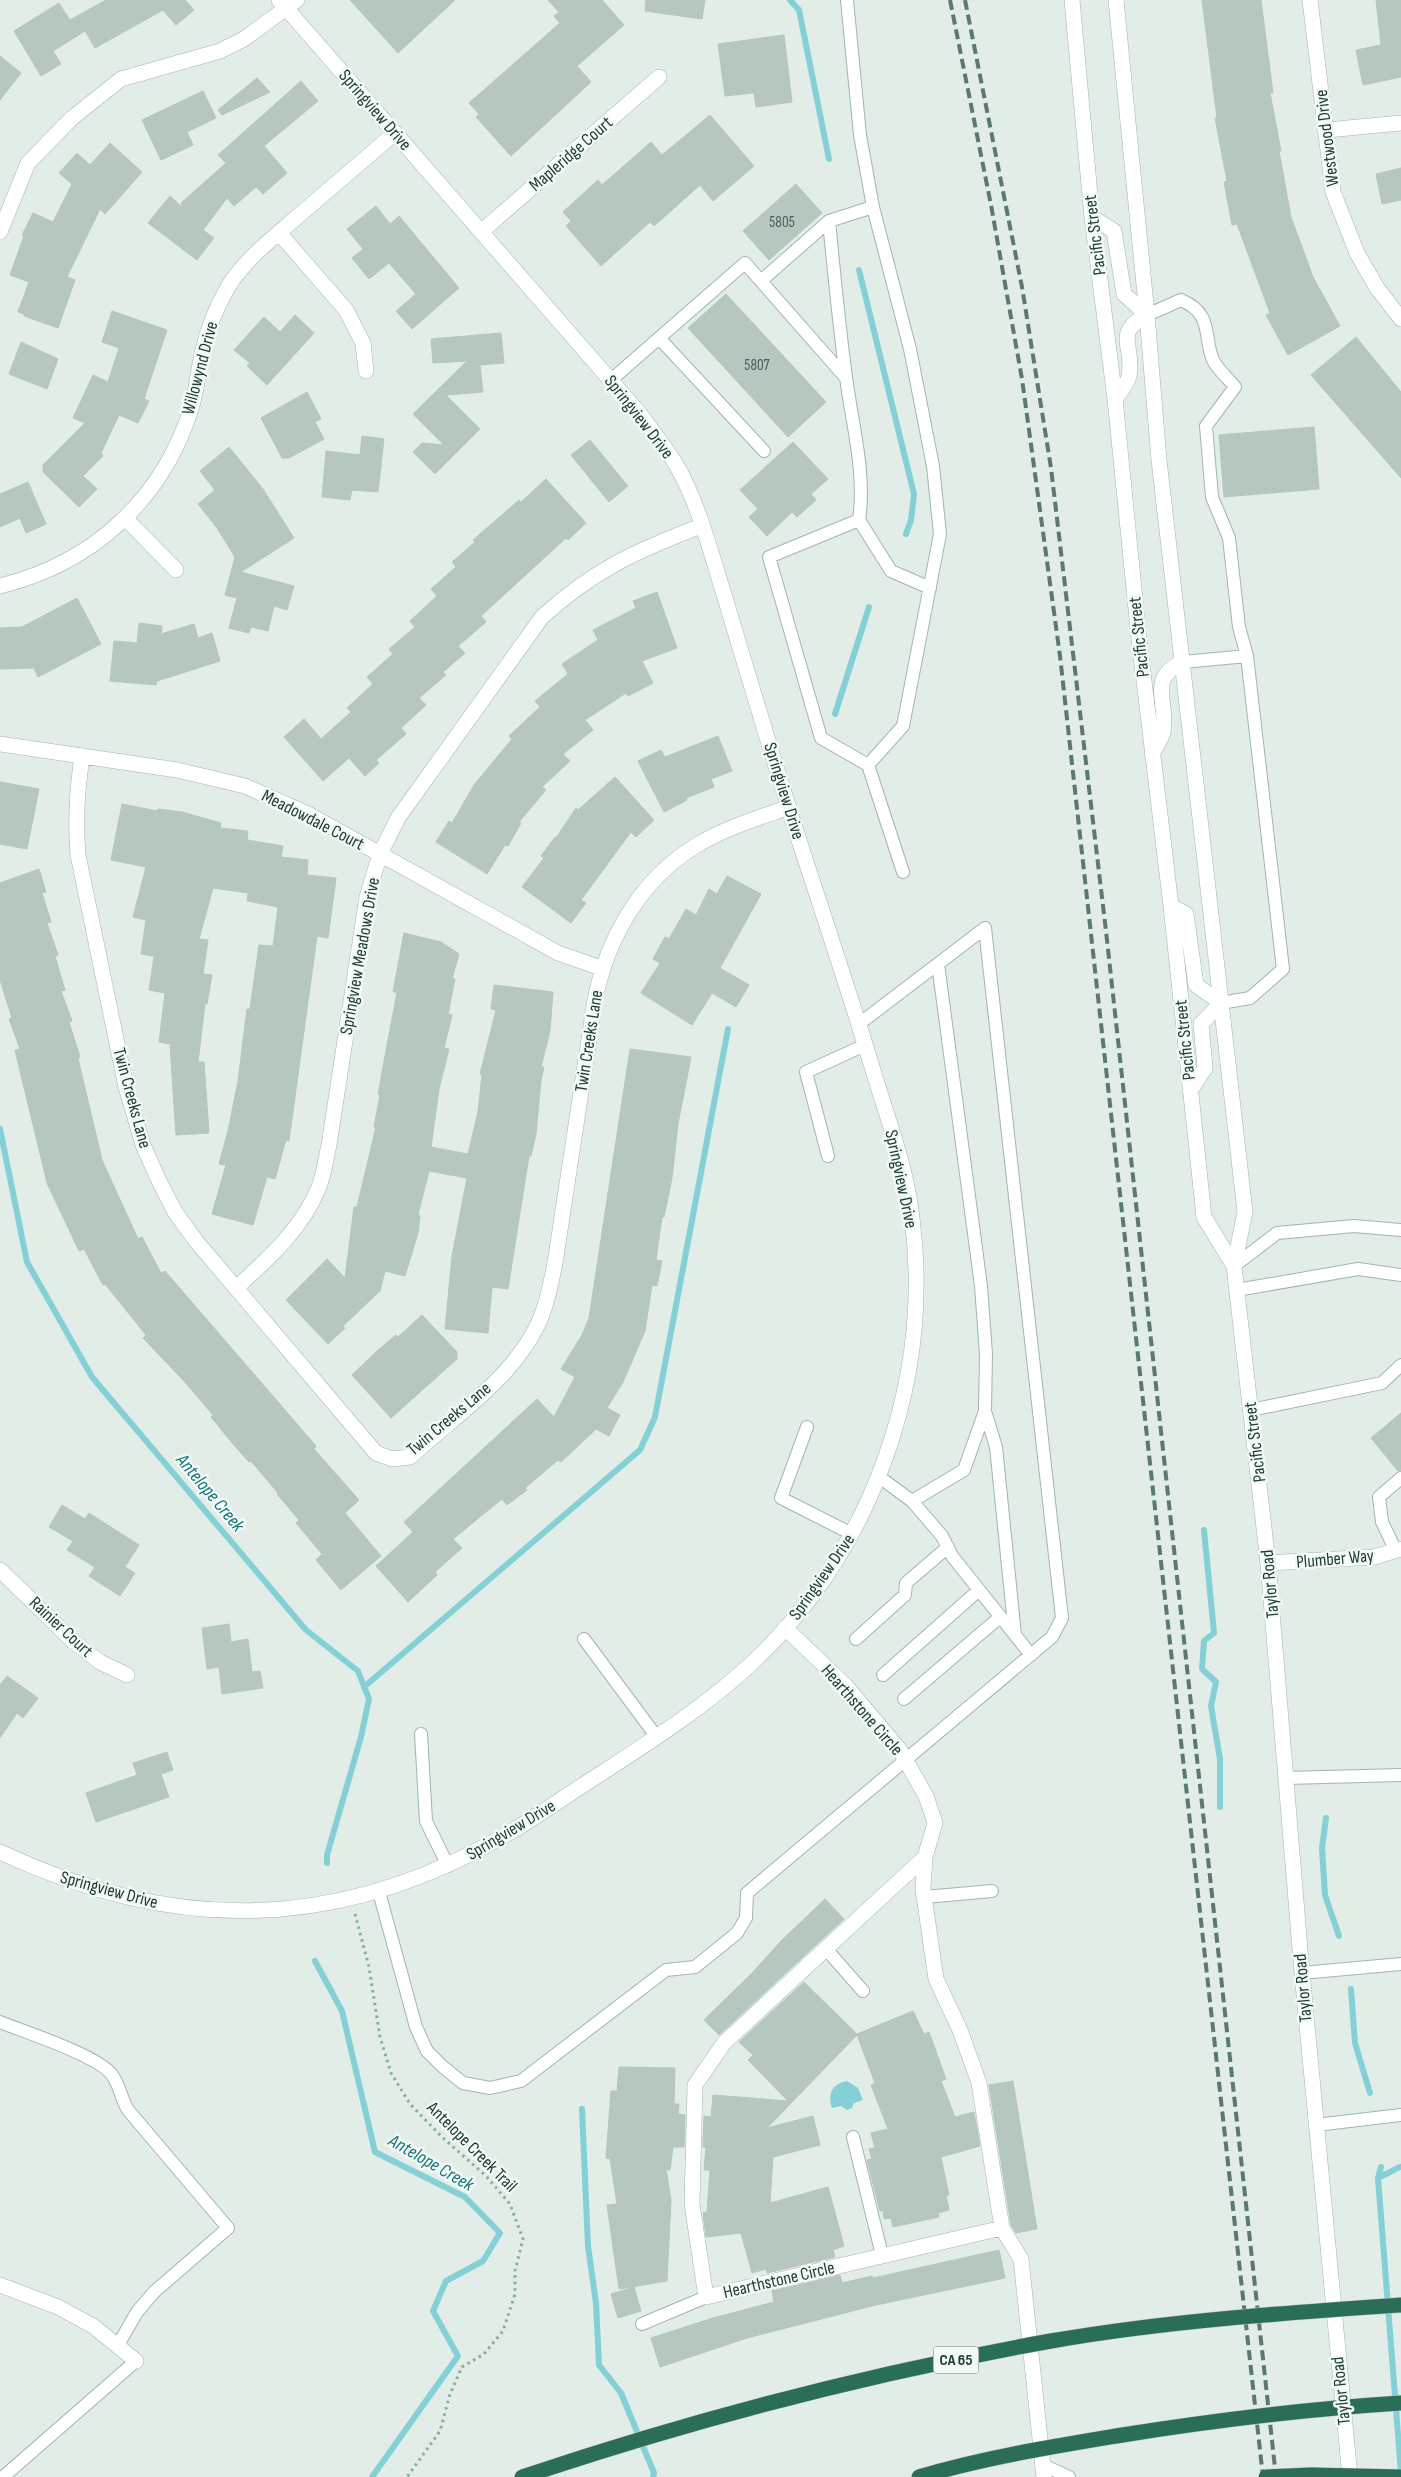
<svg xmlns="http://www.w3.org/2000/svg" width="1401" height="2477" font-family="'Sofia Sans Condensed',sans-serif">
<rect width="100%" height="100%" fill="#e1ede6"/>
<!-- water -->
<path fill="#85d0d6" d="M847 2081 858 2088 863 2100 854 2103 852 2108 847 2110 841 2106 832 2108C828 2095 831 2084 847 2081Z"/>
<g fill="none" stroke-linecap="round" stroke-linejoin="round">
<!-- stream -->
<path stroke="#85d0d6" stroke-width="6" d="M790 0 799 10 829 159
M859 270 914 494 911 520 906 534
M835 714 869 607
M0 1129 27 1262 92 1377 306 1630 358 1671 369 1699 361 1737 327 1855V1863
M1204 1530 1214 1633 1204 1641 1202 1669 1216 1682 1211 1706 1220 1759V1807
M364 1687 640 1450 655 1417 728 1029
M1326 1818 1322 1848 1325 1895 1339 1936
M315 1961 342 2011 375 2152 465 2197 500 2233 483 2261 446 2281 433 2311 458 2356 372 2477
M1351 1989 1355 2043 1370 2093
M582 2109 588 2246 596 2303 599 2365 621 2393 654 2473 653 2477
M1381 2167 1378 2178 1401 2473
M1378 2178 1400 2167"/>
</g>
<!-- building -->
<path fill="#b6c7bf" stroke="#b3c7bd" d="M106 0H185L194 10 176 25 163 10 95 48 85 31 53 51 61 64 41 76 14 31 59 3 70 20Z
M350 0H455L398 53Z
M548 0H602L624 25 577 66 591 82 511 156 476 117 479 114 469 103 560 23 554 16 559 12Z
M646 0H705L702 19 645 11Z
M1202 0H1261L1273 93H1270L1281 151H1279L1291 217 1313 277 1340 326 1288 355 1266 315 1270 313 1237 224 1232 225 1224 182 1227 181 1215 118H1217Z
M1376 0H1401V77L1363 85 1356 50 1381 45Z
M784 35 792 102 756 107 754 93 725 96 718 44Z
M0 56 21 73 0 100Z
M257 78 270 92 222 115 218 110Z
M301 81 318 101 264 146 287 173 263 194 256 187 234 206 227 198 203 230 214 238 197 260 148 223 170 196 184 209 181 203 226 163 218 155Z
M203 91 216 118 187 132 193 145 161 160 142 120Z
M710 115 754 166 713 201 700 185 654 226 650 222 601 266 566 226 571 221 563 212 598 180 602 185 651 142 662 155Z
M110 143 142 172 105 214 100 209 67 277 75 280 58 328 24 316V314L18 312 29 282 10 275 24 236 22 235 33 213 53 222 72 184 59 173 77 153 90 165Z
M1401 168V200L1382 204 1376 174Z
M796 184 822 213 769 260 743 231Z
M376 206 390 224 399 216 459 288 412 329 396 311 416 294 389 263 369 279 352 258 363 249 347 229Z
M726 294 826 402 788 437 688 328Z
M112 311 167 330 144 399 149 401 138 423 119 415 101 453 103 456 83 476 97 489 79 507 43 472V465L85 423 73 418 93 375 108 382 119 348 102 342Z
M295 315 314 333 267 385 247 366 250 363 234 350 264 317 280 332Z
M501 333 504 363 480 365 483 392 446 395 480 429 435 474 413 452 422 443 444 445 413 414 467 361 433 363 431 339Z
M1356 337 1401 392V478L1311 375Z
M21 342 58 359 47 389 9 374Z
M307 392 321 419 315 422 324 439 289 458H282L261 418Z
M1314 427 1319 489 1224 497 1219 435Z
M362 436 384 439 378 492 352 490 350 500 322 497 326 451 360 455Z
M590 440 628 486 609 502 571 455Z
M793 442 828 479 811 494 816 500 797 517 792 512 767 536 749 517 758 509 740 490Z
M229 447 263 489 294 538 241 572 294 586 287 610 274 606 268 631 251 627 249 633 229 628 237 598 225 595 235 557 217 528 198 504 215 490 200 471Z
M546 479 586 523 568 540 566 538 481 616 486 622 458 646 465 653 443 672 446 675 419 698 426 705 401 728 406 734 376 760 379 763 365 776 349 758 323 781 284 737 304 719 321 739 351 712 347 708 373 684 367 677 393 654 389 649 415 627 410 621 437 596 431 589 456 567 452 562 475 542 473 540 495 521 519 500 521 502Z
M28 482 46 524 26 533 20 518 0 527V494Z
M657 592 677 648 642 661 653 683 628 696 626 693 585 720 593 730 563 754 570 761 542 787 546 790 519 822 521 823 508 846 505 845 487 874 436 842 449 821 452 823 474 785 512 739 509 736 540 707 535 701 568 674 562 664 598 640 593 630 636 608 633 601Z
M77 598 101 644 38 677 34 668 0 669V628L22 627Z
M139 623 162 626 161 634 194 624 198 638 212 633 220 661 157 681 156 685 110 681 114 641 137 643Z
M718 736 732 771 711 779 714 787 686 798 687 800 664 812 638 761 661 750 665 757Z
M615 777 654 820 636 837 631 832 581 900 586 903 571 923 522 887 544 858 541 856 555 837 556 838 576 808 578 810Z
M0 782 39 789 27 849 0 844Z
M122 804 157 811 158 809 182 812 221 823 220 828 248 831 247 840 283 846 281 857 308 860 307 875 336 878 328 938 317 936 289 1141 286 1140 275 1179 267 1177 253 1225 212 1214 226 1165 219 1164 228 1131 238 1081 247 1009H250L259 945 273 946 278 907 247 901 248 893 213 888 199 939 208 940 203 974 212 975 207 1004H205L198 1062H204L209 1133 176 1135 170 1044 159 1042 165 993 149 990 154 956 141 954 146 920 133 917 146 867 111 860Z
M39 869 46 892 42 893 51 922 47 923 58 955 55 956 65 990 61 991 72 1021 69 1022 80 1057 78 1058 102 1160 138 1239 142 1237 161 1273 165 1271 316 1446 314 1449 359 1500 345 1513 381 1556 341 1590 316 1560 322 1554 296 1523 299 1520 277 1494 278 1493 251 1461 249 1462 233 1444 211 1417 213 1415 184 1381 143 1338 146 1335 105 1284 103 1285 84 1249 79 1251 47 1183 15 1050 20 1049 9 1019 12 1018 0 980V883Z
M727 876 761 894 720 968 749 985 736 1007 712 993 692 1025 641 993 660 963 653 959 665 937 669 939 686 909 696 915 709 889 717 894Z
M404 933 441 942 459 954 452 979H455L448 1014 452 1015 444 1048 449 1049 439 1089 431 1147 468 1154 478 1112 482 1075 480 1074 496 1010 491 1009 494 985 553 992 550 1031 541 1067H544L541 1080 536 1134 531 1156H529L508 1289 492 1287 488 1333 445 1329 452 1256 467 1178 429 1171 418 1215 420 1216 418 1233 405 1276 385 1271 380 1291 343 1326 345 1328 328 1344 286 1300 327 1259 345 1278 354 1207H357L376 1127H374L380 1095 378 1094 397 992H393Z
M630 1049 691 1057 678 1124 672 1178 664 1217H662L656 1260 662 1261 657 1286 652 1285 645 1331 623 1382 607 1408 620 1415 609 1436 596 1429 561 1462 558 1460 525 1488 527 1490 507 1505 502 1499 453 1539 462 1548 435 1572 437 1575 408 1602 376 1566 413 1532 404 1522 537 1399 554 1417 575 1377 561 1369 582 1335 589 1318Z
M422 1315 457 1352V1359L391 1418 352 1375 377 1351 396 1335 398 1337Z
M1401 1413V1470L1398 1471 1371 1438Z
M62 1505 85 1519 89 1513 139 1545 125 1567 135 1573 120 1596 89 1576 95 1567 67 1550 73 1541 49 1527Z
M229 1624 231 1642 248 1639 252 1672 260 1671 263 1688 222 1694 219 1667 207 1669 202 1628Z
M7 1676 38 1698 23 1718 17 1713 0 1738V1685Z
M167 1752 173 1770 161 1774 169 1797 96 1822 86 1793 137 1775 133 1763Z
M825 1899 844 1919 719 2035 704 2020 752 1973 781 1941Z
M804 1982 857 2034 913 2011 924 2034 929 2032 946 2079 941 2081 955 2117 974 2112 980 2146 941 2157 949 2195H946L949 2210 938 2213 939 2217 893 2227 891 2218 884 2219 883 2210 880 2211 867 2160 872 2159 869 2149 875 2148 871 2133 888 2129 871 2085 875 2083 857 2035 767 2128 813 2116 820 2145 773 2157 770 2203 828 2187 844 2246 833 2250 835 2257 767 2273 766 2269 752 2273 741 2233 706 2237 703 2213 707 2212 710 2170H704L706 2147H703L704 2116 711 2117 713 2095 788 2101 748 2060 753 2055 739 2042Z
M619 2067 675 2068 674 2104H679L678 2114 685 2115 684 2147H673L670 2170 666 2169 671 2200 667 2281 619 2289 607 2205 617 2204 610 2159 606 2158 611 2091H617Z
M1013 2081 1037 2229 1016 2233 1011 2225 989 2085Z
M999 2250 1005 2278 876 2305 747 2338 660 2367 651 2338 713 2318 774 2302 772 2291 840 2275 842 2283 872 2276 873 2278Z
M634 2287 641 2311 618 2318 611 2294Z"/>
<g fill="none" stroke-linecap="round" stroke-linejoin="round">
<defs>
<path id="service" d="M829 221C834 273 839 325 846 377 852 424 866 473 859 520L769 557 821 738 868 765 903 726 940 534 933 466 910 349 873 207 860 135 847 0
M761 281 829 221 873 207
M1147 315 1181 300C1214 314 1203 337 1213 360 1217 369 1229 379 1235 387L1206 426 1212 497 1229 538 1239 627 1247 656 1183 662
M659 338 764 451
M611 380 745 263 846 378
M859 520 891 571 930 588
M868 765 903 872
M1221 1003 1250 998 1283 969 1247 656
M859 1024 985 928
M828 1156 806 1072 865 1045
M1234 1266 1277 1233 1354 1226 1401 1230
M1237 1290 1358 1269 1401 1275
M1251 1410 1382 1383 1401 1365
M985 1411 996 1447 1015 1635
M807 1427 781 1498 852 1534
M878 1476 912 1501 942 1536 952 1556 1031 1655
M912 1501 964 1470 985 1411 986 1354 981 1286 938 964
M1396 1551 1382 1522 1379 1497 1401 1478
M584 1639 656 1736
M856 1639 905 1595 906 1583 948 1547
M883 1675 979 1590
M904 1699 1000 1617
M421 1734 426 1821 448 1866
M1286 1778 1401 1775
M379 1892 416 2027 427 2051 443 2067 463 2083 490 2088 521 2081 666 1970 695 1967 737 1933 746 1918 747 1893 1052 1637 1062 1618 985 928
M925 1897 992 1891
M826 1949 863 1991
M1302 1973 1401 1964
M0 2022C25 2032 99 2056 112 2075 120 2085 121 2099 128 2110L228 2228 154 2292 137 2312 118 2345
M1316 2125 1401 2115
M853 2137 882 2255
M642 2324 706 2297
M1043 2465 1069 2477
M3 2477 136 2361"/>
<path id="minor" d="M1310 0 1333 192 1357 253 1377 288 1401 319
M1327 130 1401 123
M482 231 659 77
M0 232 28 163 72 118 121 79 220 51 244 39 297 0
M279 233 346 310 363 343 366 371
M126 519 176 570
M0 586C93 563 162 500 191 409 197 390 198 369 203 350 208 328 217 306 228 287 245 259 273 238 297 217 330 189 362 161 395 133
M0 744 177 770 245 786 308 814 558 953 601 968
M82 757C77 790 75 821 78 855L126 1087 143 1145 159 1181 175 1212 196 1241 376 1453 392 1459 410 1457C454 1416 513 1379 539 1322 547 1304 551 1283 555 1263L595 1000C607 938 641 879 697 845 725 828 758 818 789 807
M236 1288C269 1258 302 1229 319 1187 324 1174 326 1158 329 1145L367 897 380 854 398 818 542 617C595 569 636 551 701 526
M1268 1563 1374 1557 1401 1549
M0 1570 74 1642 100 1662 127 1675
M785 1628 846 1686 899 1749 926 1796 935 1823 925 1857 923 1889 936 1979 960 2030 979 2083 1002 2228 706 2297 692 2204 695 2085 724 2043 925 1857
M1002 2228 1021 2259 1044 2477
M0 2285 58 2307 93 2326 136 2361"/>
<path id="tertiary" d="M0 1852C194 1943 370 1928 547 1809 616 1762 691 1720 752 1663 872 1550 933 1381 912 1218 907 1171 890 1125 876 1080 851 997 823 914 796 831 772 755 749 678 726 601 713 560 699 505 678 468 667 449 653 432 640 414L279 0"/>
<path id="secondary" d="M1072 0 1092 217 1115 399 1139 639 1171 906 1204 1217 1234 1266
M1116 0 1147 315 1159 460 1245 1212 1234 1266 1268 1563 1302 1973 1350 2477
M1092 217 1114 231 1124 294 1147 315
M1115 399C1120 392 1127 385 1129 376 1135 346 1112 333 1147 315
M1152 754C1155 747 1162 739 1163 732 1169 703 1146 678 1183 662
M1171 906 1186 914 1196 985 1221 1003
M1190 1091 1205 1068 1201 1024 1221 1003"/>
</defs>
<!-- service casing -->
<use href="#service" stroke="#a3b5ad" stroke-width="14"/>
<!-- minor casing -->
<use href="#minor" stroke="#a3b5ad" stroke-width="16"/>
<!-- tertiary casing -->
<use href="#tertiary" stroke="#a3b5ad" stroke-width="16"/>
<!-- secondary casing -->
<use href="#secondary" stroke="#9eb9ad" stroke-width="16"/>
<!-- path -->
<path stroke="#7fb29e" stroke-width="3" stroke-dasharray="2.5 4" stroke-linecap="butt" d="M355 1914 369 1967 380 2037 391 2073 410 2104 442 2137 486 2176 510 2204 523 2239 515 2271V2294L503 2331 484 2354 462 2367 450 2394 440 2431 407 2477"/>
<!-- service -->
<use href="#service" stroke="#fff" stroke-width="12"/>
<!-- minor -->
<use href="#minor" stroke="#fff" stroke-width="15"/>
<!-- tertiary -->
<use href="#tertiary" stroke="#fff" stroke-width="15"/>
<!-- secondary -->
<use href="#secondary" stroke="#fff" stroke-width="15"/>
<!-- rail -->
<path stroke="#5a7a6f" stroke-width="4" stroke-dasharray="10 5" stroke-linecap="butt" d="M950 0 991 205 1022 379 1060 656 1263 2477
M965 0 1022 287 1051 468 1106 931 1276 2477"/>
<defs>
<path id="motorway-bridge" d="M522 2477C695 2419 871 2373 1051 2341 1166 2321 1284 2313 1401 2305
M919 2477C983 2458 1050 2447 1116 2436 1210 2421 1306 2409 1401 2403
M1266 2477 1311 2475 1401 2477"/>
</defs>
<!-- motorway-bridge casing -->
<use href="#motorway-bridge" stroke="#c1c9c6" stroke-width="16" stroke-linecap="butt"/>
<!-- motorway-bridge -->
<use href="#motorway-bridge" stroke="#2a6d59" stroke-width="15"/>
</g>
<g text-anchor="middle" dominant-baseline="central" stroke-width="5" stroke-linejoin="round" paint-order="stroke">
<!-- number labels -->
<g font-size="15" fill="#466057">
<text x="782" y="222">5805</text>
<text x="757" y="365">5807</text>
</g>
<!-- shield labels -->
<rect fill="#f2f9f4" stroke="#5f766e" stroke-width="1" x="933.5" y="2346.5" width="45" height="27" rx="4"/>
<g font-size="16" font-weight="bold" fill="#203e34">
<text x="956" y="2360">CA 65</text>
</g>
<!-- street labels -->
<g font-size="18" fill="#203e34" stroke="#f2f9f4">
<text transform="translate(375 110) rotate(49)">Springview Drive</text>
<text transform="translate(1327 138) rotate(-97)">Westwood Drive</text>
<text transform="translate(571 154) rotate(-41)">Mapleridge Court</text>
<text transform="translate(1095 235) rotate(-97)">Pacific Street</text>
<text transform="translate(200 368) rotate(-75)">Willowynd Drive</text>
<text transform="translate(639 417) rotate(52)">Springview Drive</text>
<text transform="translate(1139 637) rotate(-96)">Pacific Street</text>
<text transform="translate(784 791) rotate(73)">Springview Drive</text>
<text transform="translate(313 820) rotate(27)">Meadowdale Court</text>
<text transform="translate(360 956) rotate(-80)">Springview Meadows Drive</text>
<text transform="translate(1185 1040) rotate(-96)">Pacific Street</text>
<text transform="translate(589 1041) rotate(-81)">Twin Creeks Lane</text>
<text transform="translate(132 1098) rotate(75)">Twin Creeks Lane</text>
<text transform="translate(901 1179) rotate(78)">Springview Drive</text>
<text transform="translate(449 1419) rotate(-40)">Twin Creeks Lane</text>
<text transform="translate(1255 1442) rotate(-97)">Pacific Street</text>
<text transform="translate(1335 1559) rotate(-5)">Plumber Way</text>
<text transform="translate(822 1577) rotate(-55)">Springview Drive</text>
<text transform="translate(1270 1584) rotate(-95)">Taylor Road</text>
<text transform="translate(61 1627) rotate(43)">Rainier Court</text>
<text transform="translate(862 1710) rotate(49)">Hearthstone Circle</text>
<text transform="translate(511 1830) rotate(-31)">Springview Drive</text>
<text transform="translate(109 1890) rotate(15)">Springview Drive</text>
<text transform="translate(1303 1988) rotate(-95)">Taylor Road</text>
<text transform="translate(472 2147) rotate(45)">Antelope Creek Trail</text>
<text transform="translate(779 2280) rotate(-13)">Hearthstone Circle</text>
<text transform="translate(1341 2391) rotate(-96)">Taylor Road</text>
</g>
<!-- water labels -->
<g font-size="19" font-style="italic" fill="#16767e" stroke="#f2f9f4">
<text transform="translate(210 1493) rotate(50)">Antelope Creek</text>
<text transform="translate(431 2163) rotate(30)">Antelope Creek</text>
</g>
</g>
</svg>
